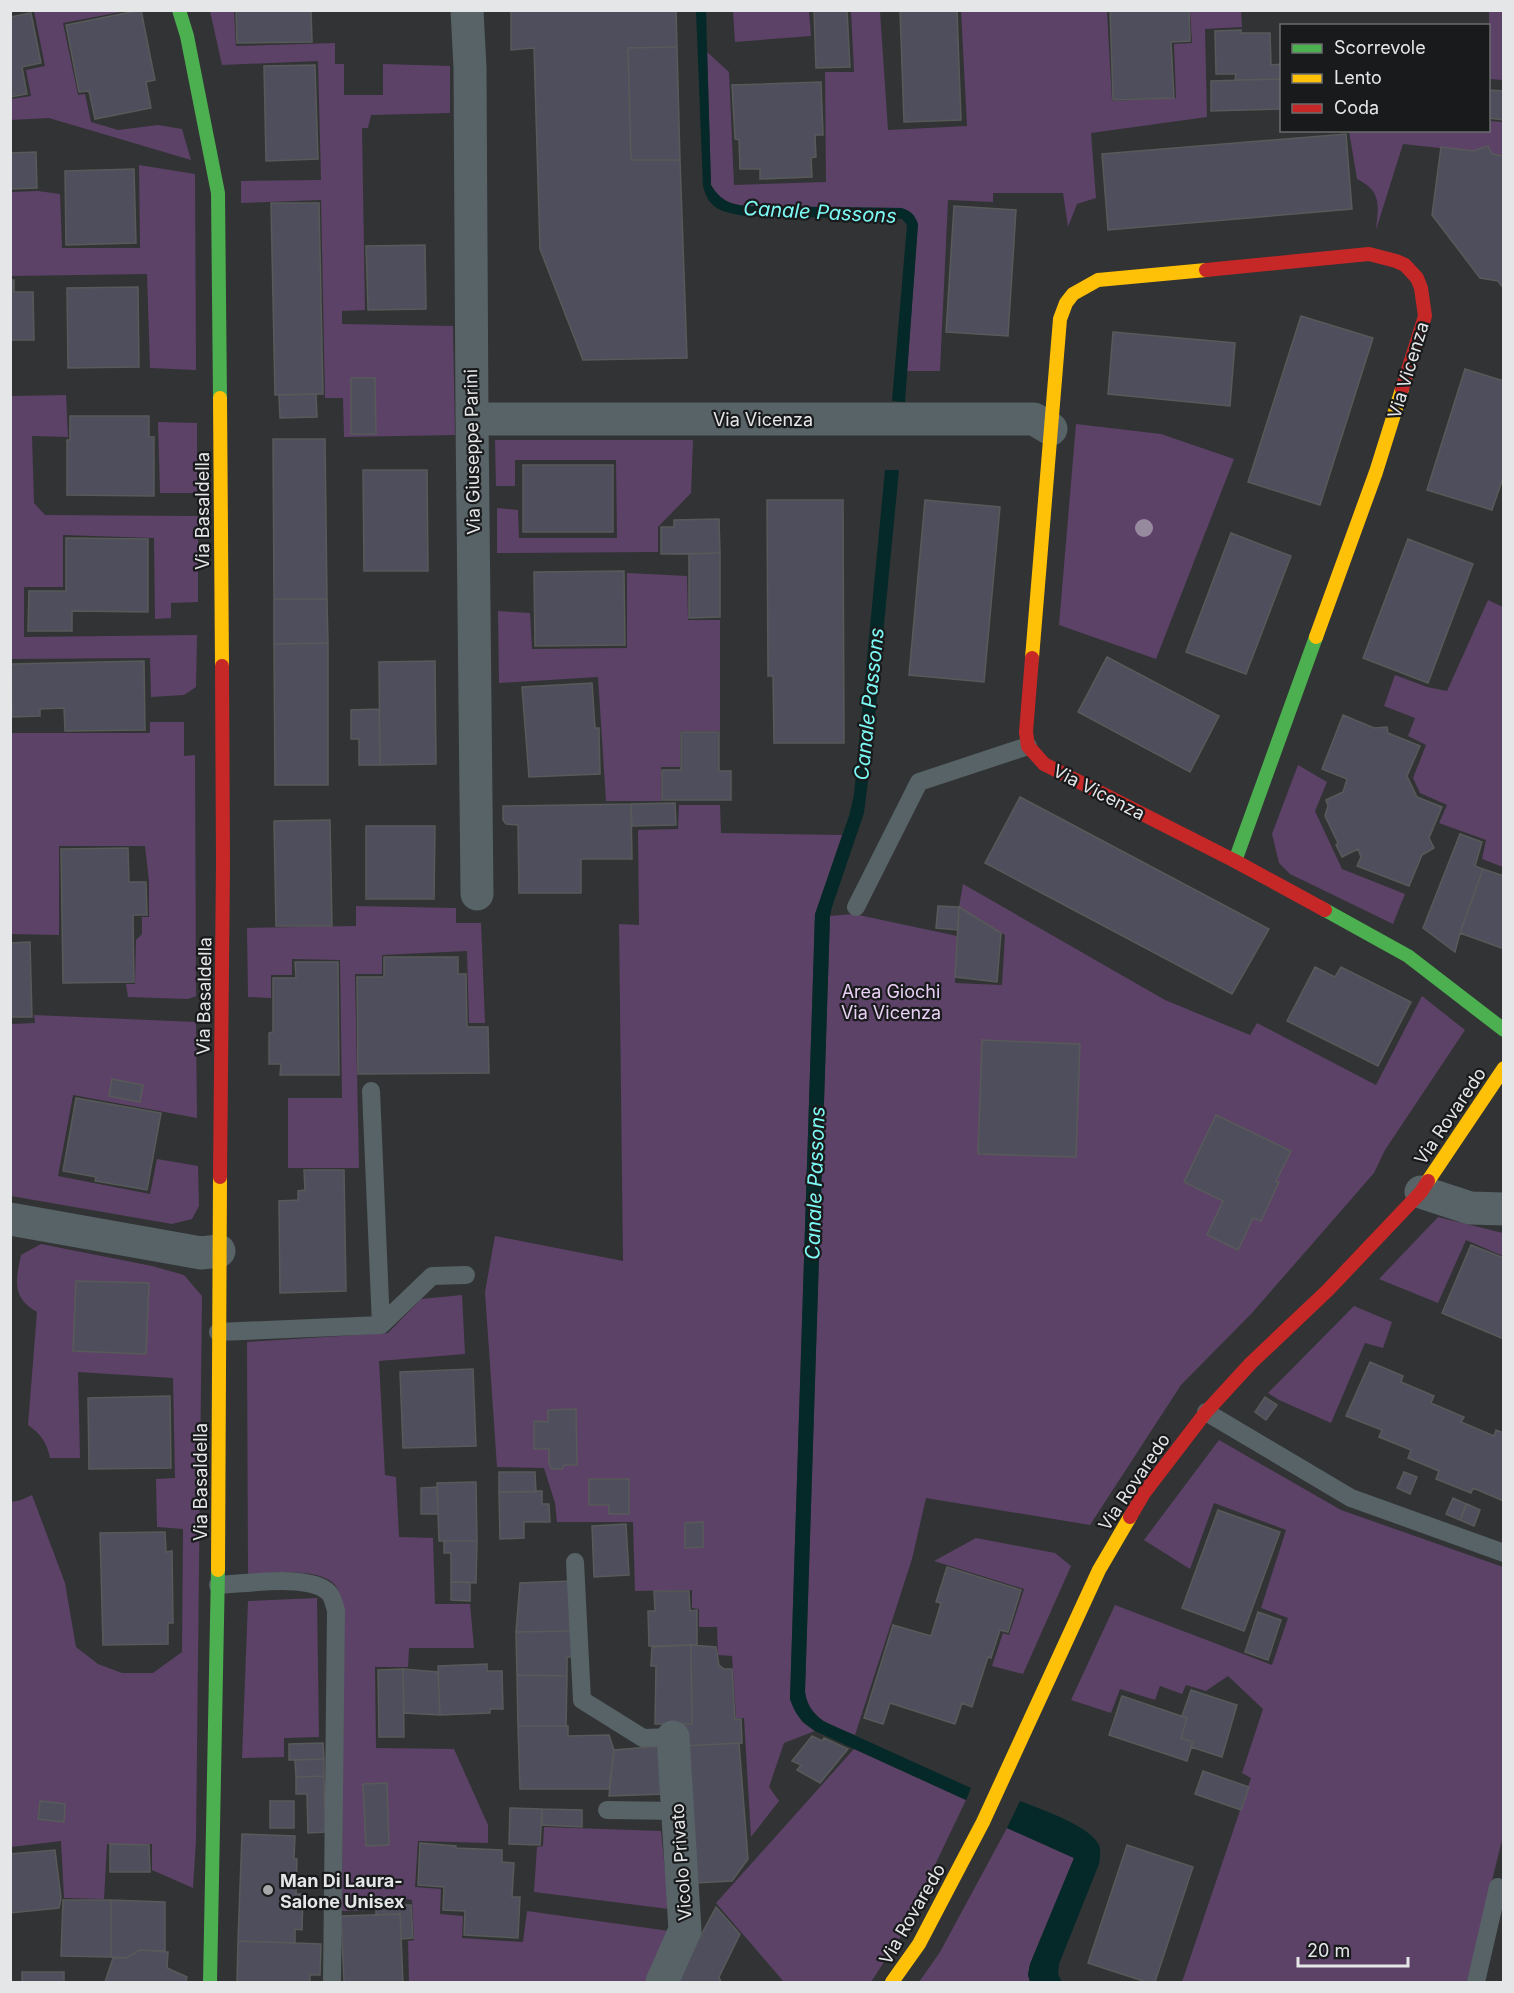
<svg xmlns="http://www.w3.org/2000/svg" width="1514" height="1993" font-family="Inter,sans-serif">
<rect width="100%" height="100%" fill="#323334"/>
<!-- green -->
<path fill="#5c4267" d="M34 11H126L63 23 78 95 85 94 91 122 118 130 158 125 182 129 191 160 49 118 11 120V99L31 96 26 70 45 66Z
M210 11H234L236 46 335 43V64H344V95H383V64L450 66V113L371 115 368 128H362L365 310 342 311V324L453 326 455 435 344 437 343 398H325L321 200 241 203V181L321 180 318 61 222 65Z
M733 11H809L811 36 735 42Z
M851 11H880L888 130 967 126 961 11H1107L1112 101 1176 98 1174 44 1192 43 1190 11H1241L1242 27 1205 29 1207 117 1091 133 1096 198 1077 204 1068 227 1063 193H993V202L948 200 940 371H907L918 224 902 208 746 206C729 204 720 200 711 185L707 52 729 72 734 185 826 182 825 72H854Z
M1489 11H1503V80L1489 79Z
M1489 121 1503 122V155L1403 144 1376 230C1378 206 1383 192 1357 179L1349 131 1488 130Z
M139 165 195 174 196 370 150 368 147 274 11 276V192L38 191 60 194 62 248H140Z
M66 395 68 437 32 436 34 503 45 515 198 516V602L171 603V618L155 619 154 538 63 535V587H24V637L197 635 196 687 184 695 151 697 150 658 11 659V396Z
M158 422 197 423V493H160Z
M1076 424 1161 434 1234 459 1156 659 1059 625Z
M495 440H693L691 493 658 527V552L497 553V508L518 510 519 538H617L616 460H515V486H496Z
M627 573 687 576 688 620H720V731H680V767H661V801H606L598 677 499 683 498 611 530 613 532 649 627 648Z
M1488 600 1503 607V867L1482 859 1486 840 1439 823 1447 805 1420 793 1413 778 1426 745 1408 736 1415 718 1384 706 1395 675 1427 687 1447 691Z
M150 722H184V756L195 755 196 996 188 999 128 997 126 984H135L136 940 142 934V917H149V881L145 846H59V935L11 934V733H150Z
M1298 765 1327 782 1315 811 1342 869 1405 894 1393 924 1290 874 1279 863 1272 834Z
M679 805H720L721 833 842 835 815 915 790 1699 802 1722 815 1731 784 1743 769 1787 779 1801 751 1837 744 1718H736L732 1656 718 1655 717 1627H699V1609L692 1608V1590L635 1591 633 1522H557L555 1503 544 1468 497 1467 485 1292 495 1236 623 1261 619 924 639 925 638 830 678 829Z
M963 884 1165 1000 1250 1035 1257 1023 1376 1085 1422 996 1465 1030 1385 1150 1374 1173 1252 1313 1181 1385 1090 1525 926 1498 912 1559 855 1735C832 1725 809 1720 805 1692L830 916 854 914 957 936 955 983 1002 985 1005 935 959 907Z
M356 906 456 908V923H481L485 1023H469L467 951 382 955V974H355L359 1168H288V1098H342L340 960 292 959V975H271V998L248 997 247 928 356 926Z
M34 1015 196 1022 197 1118 73 1095 58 1176 150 1194 157 1159 198 1166 199 1206 192 1219 172 1224 11 1196 10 1024 35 1023Z
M1438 1217 1503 1233V1256L1466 1240 1438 1303 1379 1279Z
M41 1244 152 1266 184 1275 202 1296 196 1840 193 1888 152 1870V1844H107L104 1899 64 1898 61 1841 11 1847V1502L21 1500 32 1495 65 1583 76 1647 98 1664 122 1673H153L182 1652 183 1529 157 1527 156 1479 175 1478 173 1378 78 1372 80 1458H50C47 1443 41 1434 28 1425L37 1312C11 1297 16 1280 21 1255Z
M462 1295 465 1354 379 1361 385 1475 396 1477 399 1537 433 1538 435 1604H470L474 1648H409L408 1667H375L376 1748 454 1749 488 1825V1843L418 1841 415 1887 441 1889 440 1914 463 1916 462 1938 523 1942 527 1911 669 1931 648 1982H409L408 1941 414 1940 412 1900 392 1897 373 1898V1910L342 1911 343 1607C341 1600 340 1591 335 1585 320 1567 270 1573 248 1574L247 1342 388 1333 421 1299Z
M1354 1306 1392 1322 1383 1348 1365 1343 1331 1423 1279 1400 1268 1393Z
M1219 1440 1341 1510 1503 1567V1836L1467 1982H1182L1251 1778 1242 1773 1263 1709 1228 1676 1206 1691 1186 1685 1182 1694 1160 1686 1155 1700 1120 1689 1111 1713 1071 1700 1115 1605 1272 1665 1288 1618 1261 1608 1286 1530 1214 1503 1190 1569 1144 1540Z
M976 1538 1055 1553 1071 1566 1023 1674 992 1666 1003 1633 1009 1635 1024 1589 934 1561Z
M317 1598 319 1737 284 1738V1757L242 1758 248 1601Z
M854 1749 966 1800 901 1936 871 1982H784L716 1903Z
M544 1827 661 1831 669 1909 534 1892 537 1847 543 1846Z
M1007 1828 1074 1858 1030 1964 1028 1975 1030 1982H919L940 1952Z"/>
<!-- water -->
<path fill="#042928" d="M696 11H706L711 185C720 200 729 204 746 206L902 208C911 211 915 215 918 224L905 402 892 401 907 225 902 219 744 216C721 211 709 210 703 186Z
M885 470H899L871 758 864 813 832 907 830 916 805 1692C807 1705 812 1712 823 1721L971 1788 966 1800 815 1731C802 1722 795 1715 790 1699L815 914 849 816 854 795Z
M1020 1801C1040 1809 1089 1825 1099 1845 1101 1851 1100 1858 1099 1864L1059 1964 1058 1974 1062 1982H1030L1028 1975 1030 1964 1074 1858 1007 1828Z"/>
<!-- building -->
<path fill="#4f4e5c" stroke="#585a5a" stroke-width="1.5" d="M141 10 155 80 146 82 151 108 95 119 89 91 79 92 66 25Z
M236 10H311L312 42 237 43Z
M511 10H676L677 47 628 48 631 160H680L687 358 583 360 540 249 534 48 511 50Z
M814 10H847L850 67 816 68Z
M900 10H957L961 120 904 122Z
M1110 10H1189L1190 41 1171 42 1174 98 1113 100Z
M31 13 41 63 22 67 27 94 10 97V17Z
M1241 30V33H1270L1271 65 1282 64V79L1235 80 1236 74H1216L1215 31Z
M677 47 680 160H631L628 48Z
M315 65 318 159 266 161 264 66Z
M1282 79V109L1211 111V81Z
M821 82 823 135H815L816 157 811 158 812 177 760 179V169H740L739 140 735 139 732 85Z
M1488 90 1504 91V120L1488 118Z
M1346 134 1352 209 1108 230 1102 154Z
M1488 146 1492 154 1504 156V289L1498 281 1480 278 1432 215 1441 147 1473 151Z
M36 152 37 188 10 189V153Z
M134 169 136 243 66 245 65 171Z
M271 203H319L323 394 275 395Z
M954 206 1016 210 1008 336 946 332Z
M425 245 426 309 368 310 366 246Z
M10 280H14V292H33L34 340H10Z
M138 287 139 367 68 368 67 288Z
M1301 316 1373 338 1320 505 1248 482Z
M1113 332 1235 343 1230 406 1108 394Z
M1465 369 1504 381V475L1492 510 1427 490Z
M351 378H375L376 434H351Z
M316 394 317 417 280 418 279 395Z
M70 416H149V437H154V496L67 495V440H70Z
M273 439H325L327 599H274Z
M523 465H613V532H523Z
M363 470H427L428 571H364Z
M767 500H843L844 743H774L773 676H768Z
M925 500 1000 507 984 682 909 675Z
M719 519 720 553 661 554V527H674V520Z
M1231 533 1291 556 1246 674 1186 652Z
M66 538 148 539V612L72 611V631H28L29 591H66Z
M1408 539 1473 564 1428 683 1363 658Z
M720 553V617L689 618V554Z
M624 571 625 645 535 646 534 572Z
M274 599H327L328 643 274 644Z
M328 643V785H275L274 644Z
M1107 657 1219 716 1190 772 1078 712Z
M144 661 145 730 65 731 64 708 40 709V716L12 717 11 664Z
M435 661 436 764 380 765 379 662Z
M592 683 595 728H599L600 774 529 777 522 687Z
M379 709 380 765H359V739H351V710Z
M1343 715 1374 728 1387 727 1388 733 1420 746 1407 776 1417 797 1442 807 1429 838 1434 848 1422 855 1409 886 1357 866 1361 857 1358 849 1342 857 1336 845 1338 843 1325 816 1328 806 1326 800 1343 792 1347 779 1322 769Z
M681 732H719V771H731V800H662V770H681Z
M1020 797 1269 929 1232 994 985 863Z
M675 803 676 825 632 826 631 804Z
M631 804 632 859H581V893H519L518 825 506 824 503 820V806Z
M330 820 332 926H276L274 821Z
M366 826H435L434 899H366Z
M1460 834 1482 842 1475 866 1483 869 1460 933 1455 952 1423 928Z
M128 848 129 882H146L147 915H133L134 982 63 983 61 849Z
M1483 869 1504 876V949L1460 933Z
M938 906 959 907 958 930 936 928Z
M959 907 1001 933 997 982 955 977Z
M30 942 32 1017H10V943Z
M384 957H458V974H466L467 1027H488L489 1073 358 1074 357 977H384Z
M295 962H338L339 1075H280L281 1064H269V1033L273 1032V978H296Z
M1315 967 1335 977 1341 967 1411 1002 1378 1066 1287 1021Z
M982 1040 1080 1044 1076 1157 978 1154Z
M112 1079 143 1085 140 1102 109 1096Z
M76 1098 161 1113 147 1190 95 1181 96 1177 63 1171Z
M1216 1115 1291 1151 1276 1181 1279 1182 1261 1221 1253 1218 1238 1250 1207 1235 1223 1201 1184 1182Z
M304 1170H344L346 1291 280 1293 279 1201 298 1200V1191L305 1190Z
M1471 1245 1504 1258V1339L1442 1313Z
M76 1281 149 1283 146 1354 73 1351Z
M1370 1362 1403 1376 1401 1382 1434 1396 1431 1403 1464 1417 1461 1422 1494 1436 1496 1430 1504 1433V1501L1473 1488 1471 1493 1436 1479 1439 1471 1408 1458 1411 1450 1379 1437 1382 1430 1346 1416Z
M473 1369 476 1446 403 1448 400 1372Z
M170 1396 171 1468 89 1469 88 1398Z
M1265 1397 1277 1405 1266 1420 1255 1412Z
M576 1409 577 1465H564L562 1469H552L549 1464V1449H534V1421L548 1422V1410Z
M499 1472H535L536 1492H499Z
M1404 1472 1417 1477 1410 1494 1397 1488Z
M589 1479H629V1514H609V1505H589Z
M476 1482 477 1541H439L437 1483Z
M437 1487 438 1514H421V1488Z
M542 1491V1504H549L550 1522H524V1538L500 1539 499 1492Z
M1453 1498 1466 1504 1460 1520 1446 1514Z
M1467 1504 1480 1510 1474 1526 1460 1520Z
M1218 1510 1280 1532 1244 1631 1182 1608Z
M703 1522V1547L685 1548V1523Z
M626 1524 629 1575 594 1577 592 1526Z
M165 1532 166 1552 172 1551 173 1623H168V1644L103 1645 100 1533Z
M444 1541H477L476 1583 451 1582V1553H444Z
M947 1567 1021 1590 1008 1632 1000 1630 991 1658 988 1657 972 1707 962 1703 955 1724 890 1703 883 1724 864 1718 893 1625 931 1636 941 1603 936 1602Z
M572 1581 574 1631 516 1632 520 1583Z
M451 1582H470V1601L451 1600Z
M654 1591H689L690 1611 697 1610V1645L649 1646 648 1611H655Z
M1258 1612 1281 1620 1268 1660 1245 1652Z
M574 1631 575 1657H567V1676L517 1675 516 1632Z
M691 1645 692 1724H655L656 1666H651L652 1647Z
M691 1645 716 1647 719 1665 724 1669H732L735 1719H741L742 1743 684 1746 683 1724H692Z
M487 1664V1671H502L503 1709H490V1713L440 1715 438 1666Z
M403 1669 404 1737H379L378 1670Z
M403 1669 438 1672 440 1715 404 1713Z
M517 1675 567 1676 566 1726H518Z
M1191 1690 1237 1705 1222 1757 1191 1747 1193 1742 1181 1738 1187 1718 1182 1716Z
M1122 1696 1187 1718 1181 1738 1193 1742 1187 1761 1109 1735Z
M518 1726H568V1736L609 1735 614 1750 609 1789H520Z
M812 1736 822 1741 824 1738 848 1749 820 1783 797 1770 801 1765 792 1761Z
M323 1743 324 1759 289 1760V1744Z
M739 1743 748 1859 732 1881 695 1883 684 1746Z
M660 1746 666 1794 609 1796 614 1750Z
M324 1759V1776L296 1777 295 1760Z
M1203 1771 1249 1787 1241 1810 1195 1794Z
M324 1776 325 1832 308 1833 307 1794H296V1777Z
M387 1783 389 1845 366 1846 363 1784Z
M40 1801 65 1804 64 1822 38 1819Z
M270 1801H294V1828H270Z
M510 1808 542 1809 540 1845 509 1844Z
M542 1809 582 1810V1827L542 1825Z
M242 1834 295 1836 294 1859H297L296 1894H303L302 1930 295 1929V1943L238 1941Z
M420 1843 456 1846V1848L502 1850V1862L514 1863 512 1897H520L518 1938 464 1935 465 1911 443 1910 444 1887 418 1885Z
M110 1844 149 1845 150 1872H110Z
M1127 1845 1193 1867 1155 1982H1146L1088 1963Z
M55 1850 61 1898 59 1908 10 1913V1854Z
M63 1900H111V1957L61 1956Z
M111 1900 165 1902V1951L140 1950 126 1958 111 1957Z
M376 1902H393L394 1905H411L413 1938 401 1939 400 1914 376 1915Z
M716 1907 740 1934 719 1977 721 1982H676Z
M400 1914 403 1982H344L341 1916Z
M238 1941 321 1944 320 1975H310V1982H237Z
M140 1950 168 1952 167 1968 187 1977 186 1982H105L113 1958H126Z
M22 1972H64V1982H22Z"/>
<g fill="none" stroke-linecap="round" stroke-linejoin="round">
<!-- lane -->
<path stroke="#576366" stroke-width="18" d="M856 907 919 782 1028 746
M371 1091 381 1325
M218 1332 381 1325 432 1276 466 1275
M1206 1412 1351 1498 1504 1553
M575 1562 582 1700 643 1738 673 1737
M218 1585C244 1584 311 1573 329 1593 333 1597 334 1605 336 1610L332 1982
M607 1810 677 1811
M1476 1982 1498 1887"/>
<!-- street -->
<path stroke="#576366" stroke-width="33" d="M467 10 470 68 472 419 477 894
M472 419H1034L1051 429
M1421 1192 1470 1208 1504 1209
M10 1219 201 1253 219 1251
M662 1982 685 1930 673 1737"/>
<!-- fast -->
<path stroke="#4caf50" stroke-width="14" d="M179 10 187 36 218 193 220 398
M1235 861 1316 637
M1325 910 1408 956 1504 1030
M210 1982 218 1570"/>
<!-- slow -->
<path stroke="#ffc107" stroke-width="14" d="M220 398 222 666
M1316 637 1376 472 1402 389
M1032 658 1060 319 1066 303 1073 294 1098 280 1206 270
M1428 1181 1504 1068
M218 1570 220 1177
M892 1982 919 1944 983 1822 1099 1570 1130 1517"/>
<!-- jam -->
<path stroke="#c62828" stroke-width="14" d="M1206 270 1369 254 1396 261 1405 265 1417 278 1421 288 1425 316 1402 389
M1032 658 1026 732 1028 746 1044 764 1235 861 1325 910
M220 1177 223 863 222 666
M1130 1517 1144 1493 1206 1412 1251 1363 1328 1290 1421 1192 1428 1181"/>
</g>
<!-- trees -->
<circle fill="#97899e" cx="1144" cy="528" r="9"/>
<!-- markers -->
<circle fill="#a6a7a9" stroke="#191a1b" stroke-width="2" cx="268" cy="1890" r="6"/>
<g text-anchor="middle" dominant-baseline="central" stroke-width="4.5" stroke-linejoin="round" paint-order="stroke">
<!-- street labels -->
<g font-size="18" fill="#e5e6e8" stroke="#191a1b">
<text transform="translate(1408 370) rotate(-73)">Via Vicenza</text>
<text x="763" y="419">Via Vicenza</text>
<text transform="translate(472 452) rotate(-91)">Via Giuseppe Parini</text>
<text transform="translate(202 511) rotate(-90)">Via Basaldella</text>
<text transform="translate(1099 792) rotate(27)">Via Vicenza</text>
<text transform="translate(204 996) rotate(-89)">Via Basaldella</text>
<text transform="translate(1450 1116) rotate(-56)">Via Rovaredo</text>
<text transform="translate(200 1482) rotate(-90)">Via Basaldella</text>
<text transform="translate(1134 1482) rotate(-56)">Via Rovaredo</text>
<text transform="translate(681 1862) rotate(-94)">Vicolo Privato</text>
<text transform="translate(912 1914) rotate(-60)">Via Rovaredo</text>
</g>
<!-- park labels -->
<g font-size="18" fill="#e9d0f5" stroke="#191a1b">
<text x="891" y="991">Area Giochi<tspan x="891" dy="21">Via Vicenza</tspan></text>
</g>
<!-- poi labels -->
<g font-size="18" font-weight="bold" fill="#e5e6e8" stroke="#191a1b" text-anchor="start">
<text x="280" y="1880">Man Di Laura-<tspan x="280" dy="21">Salone Unisex</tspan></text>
</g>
<!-- water labels -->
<g font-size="20" font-style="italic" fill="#7cfaf5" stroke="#191a1b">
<text transform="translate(820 212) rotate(3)">Canale Passons</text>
<text transform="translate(869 704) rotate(-84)">Canale Passons</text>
<text transform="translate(815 1183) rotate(-88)">Canale Passons</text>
</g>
</g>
<!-- border -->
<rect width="1514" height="1993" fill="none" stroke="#e5e6e8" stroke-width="24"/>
<!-- legend -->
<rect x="1280" y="24" width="210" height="108" fill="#191a1b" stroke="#6b6c6d" stroke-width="1.5"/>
<rect x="1292" y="44" width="30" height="9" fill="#4caf50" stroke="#6b6c6d" stroke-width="1.5"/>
<text x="1334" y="54" font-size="18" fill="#e5e6e8">Scorrevole</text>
<rect x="1292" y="74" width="30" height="9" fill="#ffc107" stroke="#6b6c6d" stroke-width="1.5"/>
<text x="1334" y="84" font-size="18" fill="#e5e6e8">Lento</text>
<rect x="1292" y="104" width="30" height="9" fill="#c62828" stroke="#6b6c6d" stroke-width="1.5"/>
<text x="1334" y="114" font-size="18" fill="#e5e6e8">Coda</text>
<!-- scale -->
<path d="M1298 1957v9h110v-9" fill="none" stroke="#e5e6e8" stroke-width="3"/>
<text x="1307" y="1957" font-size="18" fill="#e5e6e8" stroke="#191a1b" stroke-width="4.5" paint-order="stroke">20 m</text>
</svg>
